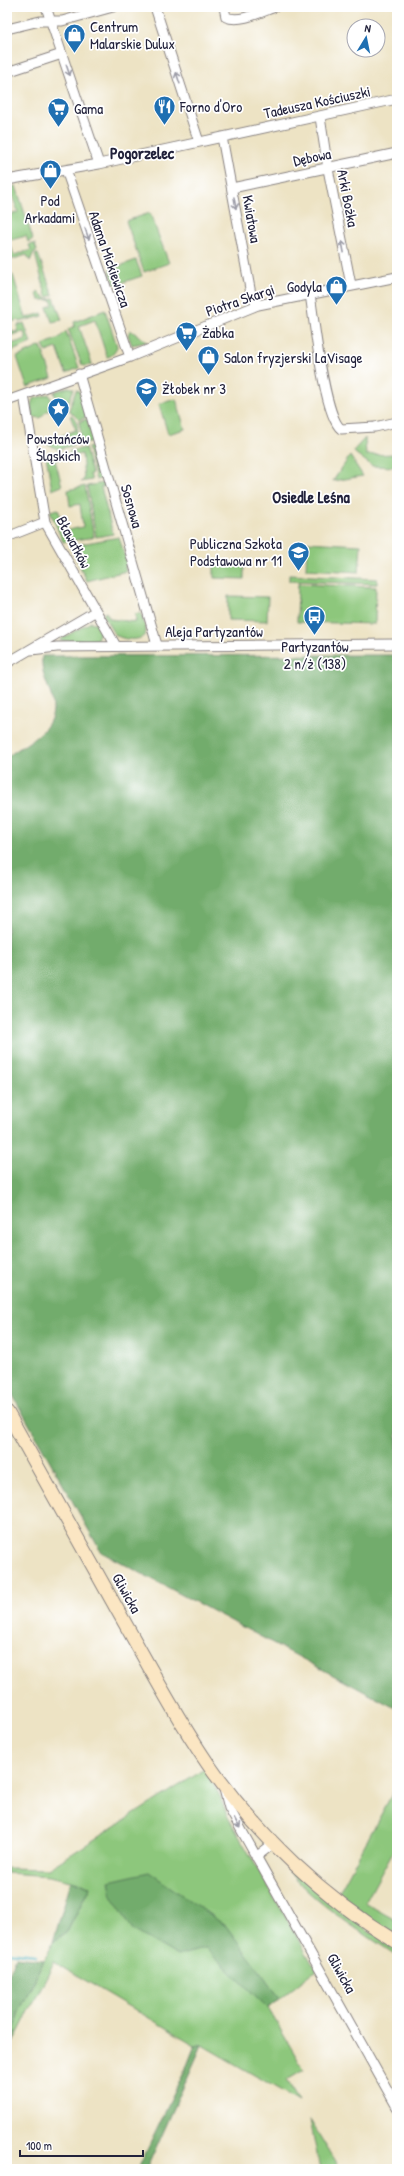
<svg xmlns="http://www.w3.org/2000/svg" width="404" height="2176" font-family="'Patrick Hand',sans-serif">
<rect width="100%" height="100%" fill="#fff"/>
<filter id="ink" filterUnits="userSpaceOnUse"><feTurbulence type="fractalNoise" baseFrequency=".025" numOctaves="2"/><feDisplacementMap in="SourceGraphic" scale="8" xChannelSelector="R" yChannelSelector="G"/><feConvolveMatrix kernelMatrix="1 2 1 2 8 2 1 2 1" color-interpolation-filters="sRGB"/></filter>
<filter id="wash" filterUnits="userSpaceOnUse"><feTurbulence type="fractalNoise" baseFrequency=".012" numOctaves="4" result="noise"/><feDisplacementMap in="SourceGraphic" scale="16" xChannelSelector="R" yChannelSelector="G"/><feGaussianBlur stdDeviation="0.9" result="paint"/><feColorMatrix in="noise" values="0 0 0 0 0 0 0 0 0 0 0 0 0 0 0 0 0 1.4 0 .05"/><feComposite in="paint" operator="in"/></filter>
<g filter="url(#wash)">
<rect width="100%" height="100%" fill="#ede3c4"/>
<!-- green -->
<path fill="#8dc77c" stroke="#58745c" d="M16 186 33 239 28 242 26 236 7 241V216L18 212 9 187Z
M150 213 169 263 144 272 126 221Z
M33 244H35L37 251 34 252 30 261 27 255 10 260 7 247 11 246 14 255 31 250 29 245Z
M35 254H38L53 295 48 297 46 295Z
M136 260 142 276 115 285 109 270Z
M7 273 8 276 13 275 26 318 42 313 43 316 19 322 18 320 7 323Z
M38 292 47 299 54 298 62 320 52 322 47 307 53 305 51 300H39L37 294Z
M105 310 117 346C116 351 113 356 107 357L95 320 79 326 92 364 85 366 82 365 68 329 75 326 74 322Z
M24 323 31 343 10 352 8 345 26 339 24 332 8 336 7 328 10 327 12 332H17L18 325Z
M130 330 145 340 147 342 132 345 128 335Z
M66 331 79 368 66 373 57 348 46 352 43 345 59 338Z
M41 346 52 378 27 387 17 357Z
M69 387 74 389 66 408H60L54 392Z
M76 390 79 391 86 417 79 420 69 410Z
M49 394 55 408 47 411 40 418 33 417 31 405 33 399Z
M176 399 185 429 168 434 159 404Z
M72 415C81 425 78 436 72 446L57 449 45 442 76 430 70 416Z
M87 419 93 441 76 445 81 433 79 422Z
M365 438 366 455 397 454V467L372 466 355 453 354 450Z
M88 447H94L103 478 96 480Z
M85 448 92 473 90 474 92 480 81 482 84 479 82 454 70 456 69 451Z
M66 452V457L55 460 62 486 52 490 46 456Z
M350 456 363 476 333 481Z
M104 483 108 486 101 487 113 534 96 537 87 486Z
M85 486 94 537 63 542 50 511 58 509 62 522H61L63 531 83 527 80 504 70 506 68 490Z
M119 537 126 560 128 559 129 564 125 566 126 571 87 581 70 546Z
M307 542 361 545 359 572 306 569Z
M214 561 244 563V579L214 578Z
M289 575 377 579V584L289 581Z
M298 584 376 587 375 624 297 622Z
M228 596 268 597 267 621 228 620Z
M106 612 110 619 136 622 135 614 141 613C142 618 146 626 146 631 145 643 122 640 116 635 110 630 107 620 103 614Z
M91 622 98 624 101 629 97 639 91 641H60L61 639Z
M205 1769 218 1792 228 1817 316 1970 268 2008 304 2070 287 2080 299 2101 202 2045H195L54 1962 13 2043 18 2014 53 1942 67 1932 90 1886 50 1876 7 1873V1868L48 1869Z
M397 1785V1844L365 1903 397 1921V1936L380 1926 338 1894Z
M283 1860 342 1913 397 1949V1956C364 1933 300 1896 283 1860Z
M310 2120 340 2169H320Z"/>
<!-- forest -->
<path fill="#72ac6c" stroke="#4a6754" d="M397 655V1709L101 1552 7 1385V757C31 739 63 728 50 692 45 679 41 670 42 656Z
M149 1872 226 1926 280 1998 268 2008 206 1948 178 1956 133 1930 112 1897 109 1881Z
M71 1881 90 1886 67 1932 53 1942Z
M15 1957 44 1960 18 2014 13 2043 7 2055V1979Z
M195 2045H202L147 2169H138L186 2068Z"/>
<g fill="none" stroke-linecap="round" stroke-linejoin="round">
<!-- stream -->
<path stroke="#41afbd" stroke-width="2.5" d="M7 1952 36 1955"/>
</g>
</g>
<g filter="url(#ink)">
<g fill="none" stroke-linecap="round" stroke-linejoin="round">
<defs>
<path id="street" d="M46 7 99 164
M155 7 199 142
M224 7 226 17C240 23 261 12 275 7
M7 29 40 21H62L113 7
M7 72 62 54
M320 117 328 169 351 285
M222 137 251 294 258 305
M66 170 130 357
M7 180 99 164 397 99
M232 188 397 153
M310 294C314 319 324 416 341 429L375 427 397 422
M79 374 157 645
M24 395 45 522 116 646
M7 401 130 357 258 305 397 277
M7 537 45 522
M31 650 57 647 397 644
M7 663 96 611
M224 1789 229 1808 397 2107
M256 1857 274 1843"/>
<path id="secondary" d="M7 1412C44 1478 81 1545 118 1611 147 1662 175 1716 208 1764 257 1835 324 1898 397 1942"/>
</defs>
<!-- street casing -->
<use href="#street" stroke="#888280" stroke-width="11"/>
<!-- secondary casing -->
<use href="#secondary" stroke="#888280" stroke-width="15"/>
<!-- street -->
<use href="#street" stroke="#fff" stroke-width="9"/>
<!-- secondary -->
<use href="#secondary" stroke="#fbe6c3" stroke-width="13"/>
</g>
<!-- one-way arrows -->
<defs><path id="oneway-shaft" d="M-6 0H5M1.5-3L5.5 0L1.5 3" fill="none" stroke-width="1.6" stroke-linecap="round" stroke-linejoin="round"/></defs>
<g stroke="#9c9ca7">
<use href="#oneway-shaft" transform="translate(68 70) rotate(71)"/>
<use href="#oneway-shaft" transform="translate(178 78) rotate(-108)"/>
<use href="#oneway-shaft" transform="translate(235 203) rotate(80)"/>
<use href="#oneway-shaft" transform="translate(87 234) rotate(71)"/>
<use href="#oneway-shaft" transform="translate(343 247) rotate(-101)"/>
<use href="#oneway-shaft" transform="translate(237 1823) rotate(61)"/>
</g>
</g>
<!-- icons -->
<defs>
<symbol id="shop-pin" viewBox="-11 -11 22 30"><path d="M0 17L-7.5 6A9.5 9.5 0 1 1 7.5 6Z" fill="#1f6fb2" stroke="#fff"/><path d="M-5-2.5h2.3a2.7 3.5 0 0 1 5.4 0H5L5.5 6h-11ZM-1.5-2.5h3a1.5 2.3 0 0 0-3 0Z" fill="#fff"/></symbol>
<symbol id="restaurant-pin" viewBox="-11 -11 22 30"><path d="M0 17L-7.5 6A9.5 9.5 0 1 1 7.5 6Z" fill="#1f6fb2" stroke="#fff"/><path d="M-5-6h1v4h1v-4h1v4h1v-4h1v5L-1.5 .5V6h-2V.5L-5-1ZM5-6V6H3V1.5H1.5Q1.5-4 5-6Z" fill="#fff"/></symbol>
<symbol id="supermarket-pin" viewBox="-11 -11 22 30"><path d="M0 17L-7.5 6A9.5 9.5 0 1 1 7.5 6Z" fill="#1f6fb2" stroke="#fff"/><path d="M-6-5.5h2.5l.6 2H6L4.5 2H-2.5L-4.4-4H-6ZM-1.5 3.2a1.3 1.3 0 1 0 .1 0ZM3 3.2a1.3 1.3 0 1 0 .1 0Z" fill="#fff"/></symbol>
<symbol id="school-pin" viewBox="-11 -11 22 30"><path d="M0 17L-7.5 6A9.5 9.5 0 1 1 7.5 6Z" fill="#1f6fb2" stroke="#fff"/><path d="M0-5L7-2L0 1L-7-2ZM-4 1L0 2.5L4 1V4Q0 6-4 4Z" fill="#fff"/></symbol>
<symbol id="sight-pin" viewBox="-11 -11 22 30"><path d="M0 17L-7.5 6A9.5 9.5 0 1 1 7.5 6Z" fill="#1f6fb2" stroke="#fff"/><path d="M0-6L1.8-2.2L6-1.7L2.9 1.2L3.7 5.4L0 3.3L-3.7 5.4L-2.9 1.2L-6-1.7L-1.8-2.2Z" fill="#fff"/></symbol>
<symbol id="bus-pin" viewBox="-11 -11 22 30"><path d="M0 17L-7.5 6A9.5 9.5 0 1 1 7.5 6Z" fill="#1f6fb2" stroke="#fff"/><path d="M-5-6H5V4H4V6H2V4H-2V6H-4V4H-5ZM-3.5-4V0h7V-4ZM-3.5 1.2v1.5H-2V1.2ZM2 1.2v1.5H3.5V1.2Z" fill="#fff"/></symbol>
</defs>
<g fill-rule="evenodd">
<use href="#shop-pin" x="62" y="22" width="25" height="34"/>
<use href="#restaurant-pin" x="152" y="94" width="25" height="34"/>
<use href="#supermarket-pin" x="46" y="96" width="25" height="34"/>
<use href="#shop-pin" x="38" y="158" width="25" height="34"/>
<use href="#shop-pin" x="324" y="274" width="25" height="34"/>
<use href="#supermarket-pin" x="174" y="320" width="25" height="34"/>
<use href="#shop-pin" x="196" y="344" width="25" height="34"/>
<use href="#school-pin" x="134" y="376" width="25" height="34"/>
<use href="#sight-pin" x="46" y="396" width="25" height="34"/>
<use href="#school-pin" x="286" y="540" width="25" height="34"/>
<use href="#bus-pin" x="302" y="604" width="25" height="34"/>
</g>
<g text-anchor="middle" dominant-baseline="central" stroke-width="3.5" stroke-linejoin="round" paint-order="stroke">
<!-- poi labels -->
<g font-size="15" fill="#22223b" stroke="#fff" text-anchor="start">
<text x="90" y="26">Centrum<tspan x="90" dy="17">Malarskie Dulux</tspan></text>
<text x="180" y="106">Forno d'Oro</text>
<text x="74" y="108">Gama</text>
<text x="50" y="200" text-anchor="middle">Pod<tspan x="50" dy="17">Arkadami</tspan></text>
<text x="322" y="286" text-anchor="end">Godyla</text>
<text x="202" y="332">Żabka</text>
<text x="224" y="357">Salon fryzjerski LaVisage</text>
<text x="162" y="388">Żłobek nr 3</text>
<text x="58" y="438" text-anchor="middle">Powstańców<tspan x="58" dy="17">Śląskich</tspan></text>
<text x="282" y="543" text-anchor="end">Publiczna Szkoła<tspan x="282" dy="17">Podstawowa nr 11</tspan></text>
<text x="315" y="646" text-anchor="middle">Partyzantów<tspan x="315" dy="17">2 n/ż (138)</tspan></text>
</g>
<!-- street labels -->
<g font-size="15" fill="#22223b" stroke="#fff">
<text transform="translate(317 102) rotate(-12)">Tadeusza Kościuszki</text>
<text transform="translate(312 157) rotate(-12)">Dębowa</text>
<text transform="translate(348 198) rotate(79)">Arki Bożka</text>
<text transform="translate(252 219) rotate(80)">Kwiatowa</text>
<text transform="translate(110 259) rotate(71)">Adama Mickiewicza</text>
<text transform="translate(240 300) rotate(-19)">Piotra Skargi</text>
<text transform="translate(132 506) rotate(74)">Sosnowa</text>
<text transform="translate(74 542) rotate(62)">Bławatków</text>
<text x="214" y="631">Aleja Partyzantów</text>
<text transform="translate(127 1593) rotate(61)">Gliwicka</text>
<text transform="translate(342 1973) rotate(61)">Gliwicka</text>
</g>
<!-- neighbourhood labels -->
<g font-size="16" font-weight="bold" fill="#22223b" stroke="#fff">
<text x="142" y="153">Pogorzelec</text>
<text x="311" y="497">Osiedle Leśna</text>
</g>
</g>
<!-- margin -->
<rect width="404" height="2176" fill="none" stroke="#fff" stroke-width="24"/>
<!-- north arrow -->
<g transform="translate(366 38) rotate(10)"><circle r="19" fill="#ffffff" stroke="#a7a7b1"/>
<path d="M0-3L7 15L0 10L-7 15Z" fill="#1f6fb2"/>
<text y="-6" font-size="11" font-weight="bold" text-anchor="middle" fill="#22223b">N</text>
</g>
<!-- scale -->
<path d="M20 2150v6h123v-6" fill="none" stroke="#22223b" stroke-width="2"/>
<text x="26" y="2150" font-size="12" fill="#22223b" stroke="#ffffff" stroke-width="3" paint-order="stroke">100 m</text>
</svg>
